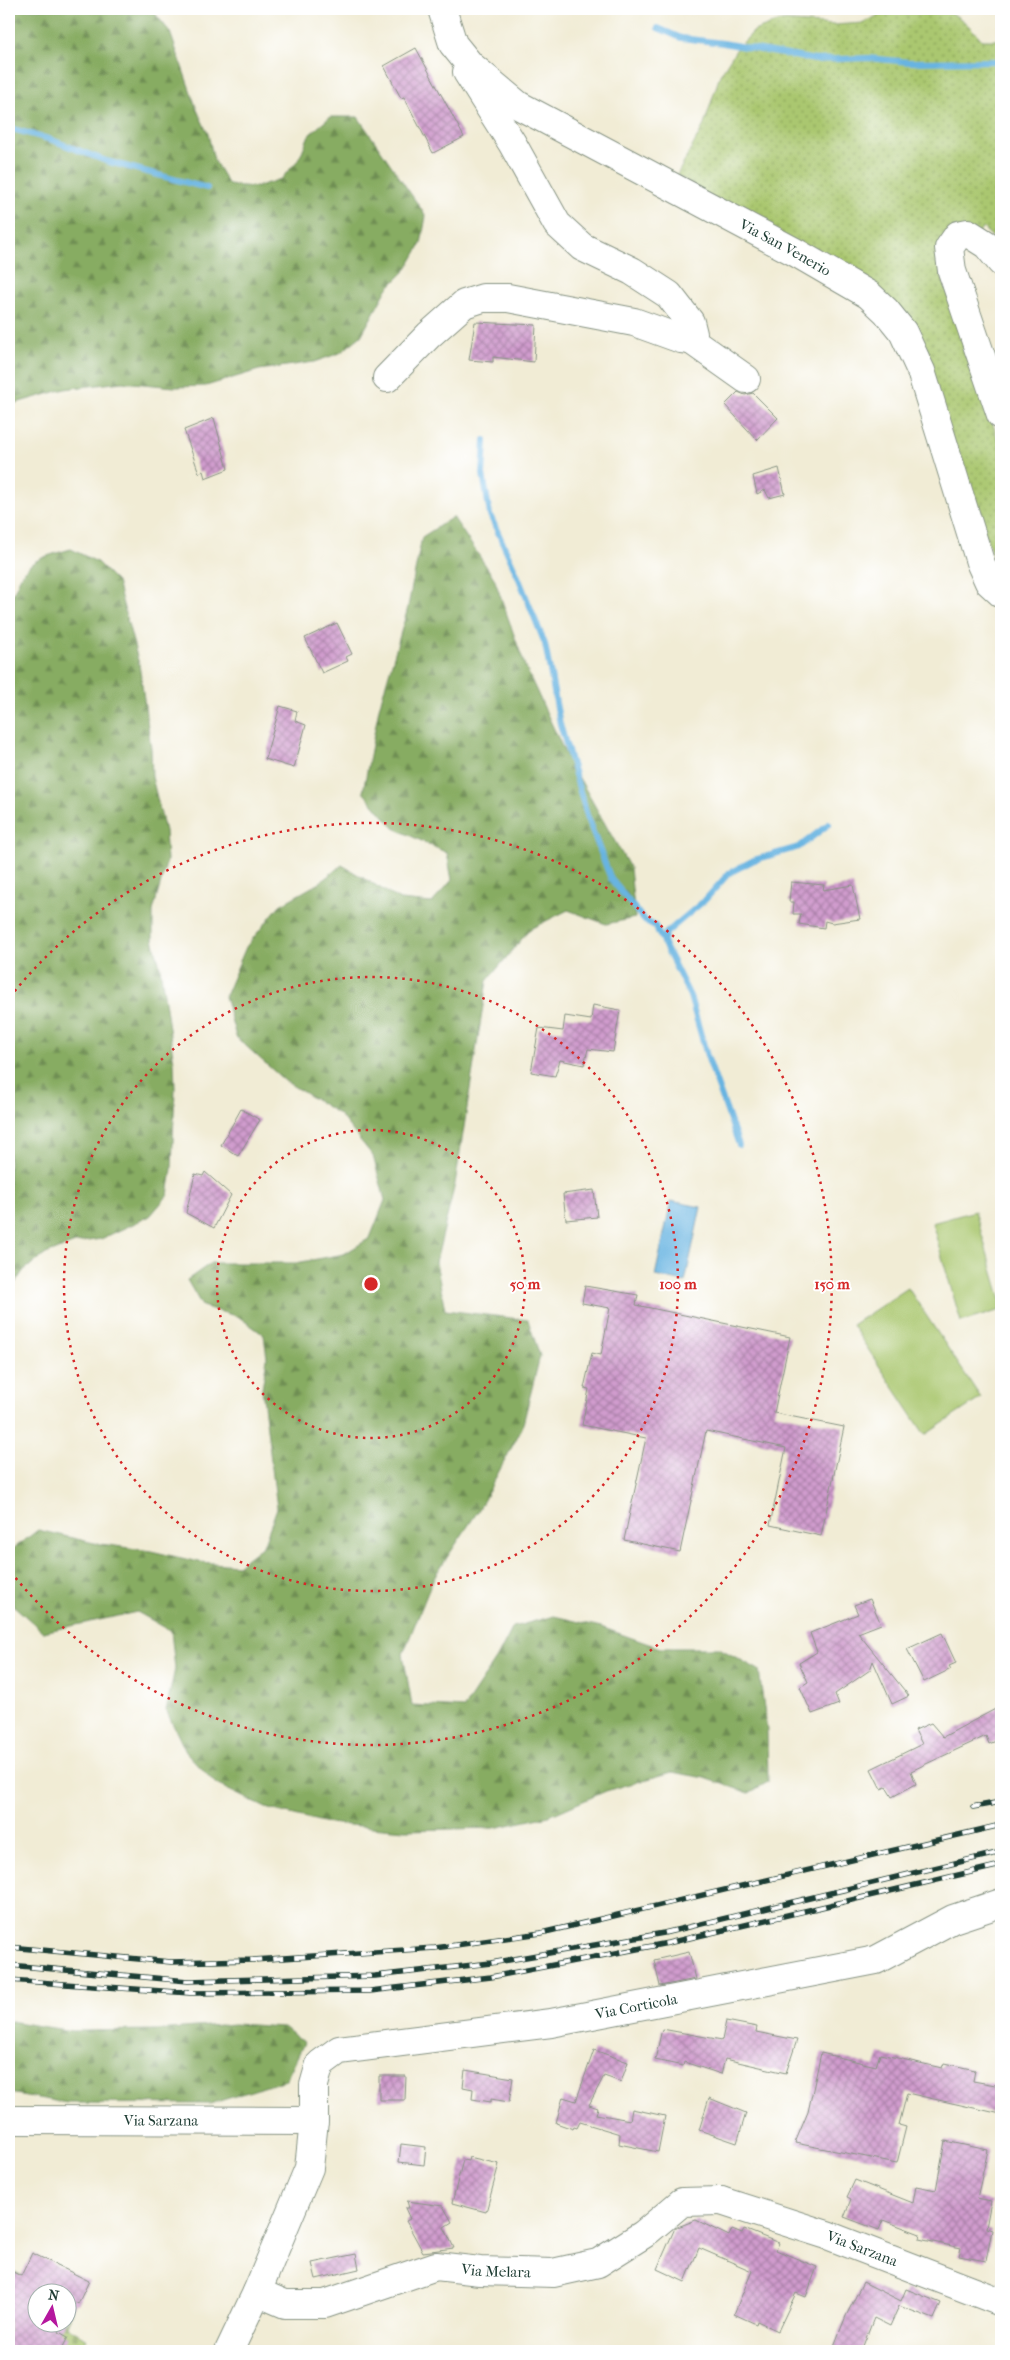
<svg xmlns="http://www.w3.org/2000/svg" width="1010" height="2360" font-family="'IM FELL French Canon',serif">
<defs>
<pattern id="grass-dots" width="8" height="8" patternUnits="userSpaceOnUse" patternTransform="scale(1.25)"><rect width="8" height="8" fill="#aac76f"/><path d="M2 2h.1M6 6h.1" fill="none" stroke="#8aa35c" stroke-width="1.8" stroke-linecap="round"/></pattern>
<pattern id="forest-firs" width="22" height="20" patternUnits="userSpaceOnUse" patternTransform="scale(1.25)"><rect width="22" height="20" fill="#87ac62"/><path d="M5 1l3.5 6h-7zM16 11l3.5 6h-7z" fill="#6e8d52"/></pattern>
<pattern id="cemetery-stones" width="16" height="16" patternUnits="userSpaceOnUse" patternTransform="scale(1.25)"><rect width="16" height="16" fill="#aac76f"/><path d="M2 7V4a2 2 0 0 1 4 0v3zM10 15v-3a2 2 0 0 1 4 0v3z" fill="#8aa35c"/></pattern>
<pattern id="building-cross-hatch" width="8" height="8" patternUnits="userSpaceOnUse" patternTransform="scale(1.25)"><rect width="8" height="8" fill="#d09bcd"/><path d="M0 0l8 8M0 8l8-8" fill="none" stroke="#a880a7"/></pattern>
</defs>
<rect width="100%" height="100%" fill="#fff"/>
<filter id="ink" filterUnits="userSpaceOnUse"><feTurbulence type="fractalNoise" baseFrequency=".02" numOctaves="2"/><feDisplacementMap in="SourceGraphic" scale="10" xChannelSelector="R" yChannelSelector="G"/><feConvolveMatrix kernelMatrix="1 2 1 2 8 2 1 2 1" color-interpolation-filters="sRGB"/></filter>
<filter id="wash" filterUnits="userSpaceOnUse"><feTurbulence type="fractalNoise" baseFrequency=".0096" numOctaves="4" result="noise"/><feDisplacementMap in="SourceGraphic" scale="20" xChannelSelector="R" yChannelSelector="G"/><feGaussianBlur stdDeviation="1.12" result="paint"/><feColorMatrix in="noise" values="0 0 0 0 0 0 0 0 0 0 0 0 0 0 0 0 0 1.4 0 .05"/><feComposite in="paint" operator="in"/></filter>
<g filter="url(#wash)">
<rect width="100%" height="100%" fill="#f1ecd5"/>
<!-- grass -->
<path fill="url(#grass-dots)" stroke="#648252" d="M900 9C943 9 952 5 982 40H1001V245L983 228 941 274 1001 448V579L912 326 677 175 704 125 720 75 736 50 754 31 780 21 834 25 864 23 886 11Z"/>
<!-- forest -->
<path fill="url(#forest-firs)" stroke="#53744b" d="M9 9H151L153 11 170 32 197 110 208 134 214 160 229 185 256 187 281 179 299 159 309 135 330 117H358L426 216 421 244 406 270 387 289 361 336 340 353 314 362 259 370 206 386 175 387 122 382 65 389 9 405Z
M453 517 494 578 525 666 565 753 630 868 635 918 606 924 568 910 530 929 487 981 455 1184 436 1262 445 1310 528 1320 540 1356 522 1428 478 1511 434 1577 403 1654 412 1705 464 1708 497 1658 513 1627 554 1616 601 1627 660 1648H719L759 1670 767 1731 768 1782 749 1793 705 1778 672 1772 606 1791 549 1816 494 1828 405 1830 327 1823 266 1808 216 1784 186 1752 166 1710 175 1669 171 1631 137 1612 43 1632 13 1605 9 1585V1552L38 1530 94 1543 151 1551 199 1562 238 1565 263 1546 277 1508 262 1389 267 1358 264 1335 239 1317 202 1306 187 1280 211 1263H296L344 1254 370 1238 385 1200 373 1156 339 1114 285 1081 236 1037 225 996 246 947 280 905 319 883 342 865 400 900 432 903 452 880 447 853 394 828 363 792 379 708 407 611 422 537Z
M71 549 97 562 117 582 139 664 151 748 152 777 165 831 167 860 153 911V939L160 967 174 1062 175 1088 172 1169 168 1195 150 1216 101 1239 75 1243 46 1254 24 1270 9 1292V606C24 563 27 561 71 549Z
M9 2021 72 2031 157 2030 234 2024 284 2027 304 2043 286 2080 210 2104 67 2103 9 2093Z"/>
<!-- cemetery -->
<path fill="url(#cemetery-stones)" stroke="#648252" d="M9 2269 55 2292H38V2322H68V2298L75 2302 67 2327 87 2339 80 2351H9Z"/>
<!-- pitch -->
<path fill="#aac76f" stroke="#648252" d="M975 1211 1001 1300V1310L961 1322 932 1223Z
M908 1288 981 1398 925 1435 852 1325Z"/>
<!-- water -->
<path fill="#67b4e1" stroke="#43788a" d="M671 1201 701 1207 685 1282 655 1276Z"/>
<g fill="none" stroke-linecap="round" stroke-linejoin="round">
<!-- stream -->
<path stroke="#67b4e1" stroke-width="6" d="M658 28 681 38 723 43 815 60 868 58 909 62 1001 61
M9 128 52 140 106 161 207 188
M485 440 483 474 490 515 517 574 545 644 560 724 589 822 611 879 644 920 655 926 690 996 707 1056 739 1145
M663 943 666 933 705 900 729 873 754 860 799 847 829 824"/>
</g>
<g id="blocks">
<!-- building -->
<path fill="url(#building-cross-hatch)" d="M416 48 464 137 433 153 404 97 401 98 384 66Z
M475 322 536 325 534 362 493 357V362L469 360Z
M738 392 745 395 753 393 778 418 757 440 725 405Z
M214 418 228 469 205 478 203 471 199 473 184 430Z
M779 468 785 494 769 498 765 490 757 494 753 476Z
M337 623 352 654 346 657 348 661 322 673 305 638Z
M280 706 297 711 295 721 306 725 294 768 265 759Z
M791 882 824 885 823 890 853 885 860 919 832 923 825 921 824 928 799 924 801 914H793L794 902H789Z
M593 1005 620 1010 613 1052 588 1049 584 1065 560 1060 555 1076 531 1072 539 1028 563 1031 565 1016 591 1020Z
M241 1109 260 1120 238 1156 221 1145Z
M205 1172 231 1195 214 1228 186 1213 195 1174 203 1176Z
M594 1190 597 1217 566 1220 563 1194Z
M585 1286 638 1295 636 1305 790 1337 774 1413 844 1427 821 1536 770 1525 786 1448 706 1431 680 1552 624 1540 646 1438 582 1425 589 1389 584 1388 592 1353 601 1355 610 1308 582 1303Z
M870 1599 881 1624 858 1633 909 1696 892 1704 873 1661 870 1670 835 1694 839 1704 812 1714 800 1687 808 1682 799 1663 817 1652 810 1633 858 1614 854 1605Z
M942 1633 956 1663 949 1666 951 1669 924 1682 907 1649Z
M1001 1706V1739L989 1744 986 1736 911 1771 916 1784 892 1797 886 1787 881 1789 871 1769 922 1744 915 1730 931 1723 943 1737Z
M689 1952 696 1979 660 1986 654 1960Z
M726 2021 757 2027 756 2032 797 2040 786 2073 725 2059 721 2074 684 2062 683 2066 655 2060 662 2029 722 2040Z
M594 2050 628 2062 621 2082 604 2076 589 2105 598 2108 596 2114 630 2120 632 2109 665 2116 658 2152 619 2144 620 2134 580 2122 577 2128 574 2127 573 2129 556 2123 563 2097 576 2101Z
M821 2053 876 2066 880 2054 942 2068 944 2063 975 2070 973 2081 1001 2086V2114L907 2093 899 2125 906 2127 897 2163 795 2143 808 2112Z
M465 2070 513 2078 509 2102 491 2099V2102L472 2099 473 2089 463 2087Z
M379 2076H406L405 2100H379Z
M709 2098 746 2113 737 2143 699 2130Z
M945 2141 988 2150 977 2198 991 2201 986 2228 992 2230 986 2261 959 2256 961 2248 919 2239 920 2234 883 2220 879 2230 844 2217 851 2199 847 2197 855 2180 913 2203 916 2186 936 2190Z
M401 2144 426 2147 424 2165 399 2162Z
M469 2157 499 2164 486 2212 452 2203 463 2160 468 2161Z
M407 2201 443 2206 452 2222 444 2227 454 2248 423 2252 406 2221 410 2219 405 2208H409Z
M696 2220 729 2236 732 2229 742 2233 744 2229 779 2243 776 2250 817 2267 806 2297 796 2293 778 2331 757 2321 756 2324 734 2314 752 2271 699 2248 685 2282 657 2269 675 2228Z
M32 2253 89 2281 78 2304 75 2302 68 2317V2292H38V2322H65L59 2332 68 2337 61 2351H9V2270L21 2276Z
M356 2254 359 2269 316 2279 312 2263Z
M863 2282 901 2301 906 2289 941 2303 934 2319 899 2306 890 2326 874 2318 861 2351H832L846 2316Z"/>
</g>
</g>
<g filter="url(#ink)">
<use href="#blocks" fill-opacity="0" stroke="#889484" stroke-width="1"/>
<g fill="none" stroke-linecap="round" stroke-linejoin="round">
<defs>
<g id="minor">
<path id="s1" d="M442 9 453 44 470 65 518 105 795 252 869 295 886 311 903 332 921 371 980 562 989 582 1001 593"/>
<path d="M1001 262 987 245 968 233 958 235 949 248 952 271 1001 415"/>
<path d="M691 340 746 379"/>
<path d="M387 378 429 335 464 304 483 298H508L634 322 681 339 691 340 693 334 690 322 669 295 632 271 582 247 557 224 512 143 467 72"/>
<path id="s2" d="M257 2292 285 2304H325L436 2266 480 2271 553 2273 598 2263 644 2234 682 2202 721 2201"/>
<path id="s3" d="M229 2351 257 2292 309 2168 314 2121V2085L320 2064 339 2050 551 2023 876 1960 953 1919 1001 1903"/>
</g>
<g id="major">
<path id="s4" d="M9 2120 314 2121"/>
<path id="s5" d="M721 2201 827 2235 1001 2302"/>
</g>
</defs>
<!-- minor casing -->
<use href="#minor" stroke="#889484" stroke-width="30"/>
<!-- major casing -->
<use href="#major" stroke="#889484" stroke-width="30"/>
<!-- minor -->
<use href="#minor" stroke="#fff" stroke-width="28"/>
<!-- major -->
<use href="#major" stroke="#fff" stroke-width="28"/>
<defs>
<path id="rail" d="M977 1806 973 1807 1001 1802
M9 1947 171 1962 253 1960 435 1948 541 1933 1001 1825
M9 1965 188 1981 375 1976 491 1963 664 1933 1001 1852
M9 1980 190 1993 370 1991 491 1977 668 1943 1001 1865"/>
</defs>
<!-- rail casing -->
<use href="#rail" stroke="#1f3d34" stroke-width="5.5"/>
<!-- rail -->
<use href="#rail" stroke="#fff" stroke-width="4" stroke-dasharray="11" stroke-linecap="butt"/>
</g>
</g>
<!-- distance rings -->
<g fill="none" stroke="#d62828" stroke-width="2.5" stroke-dasharray="2.5 5">
<circle cx="371" cy="1284" r="154"/>
<circle cx="371" cy="1284" r="307"/>
<path d="M10 997A461 461 0 1 1 10 1571"/>
</g>
<g text-anchor="middle" dominant-baseline="central" stroke-width="4" stroke-linejoin="round" paint-order="stroke">
<!-- street labels -->
<g font-size="15" fill="#1f3d34" stroke="#fff">
<text stroke="none"><textPath href="#s1" startOffset="429">Via San Venerio</textPath></text>
<text stroke="none"><textPath href="#s3" startOffset="629">Via Corticola</textPath></text>
<text stroke="none"><textPath href="#s4" startOffset="152">Via Sarzana</textPath></text>
<text stroke="none"><textPath href="#s5" startOffset="149">Via Sarzana</textPath></text>
<text stroke="none"><textPath href="#s2" startOffset="248">Via Melara</textPath></text>
</g>
</g>
<circle cx="371" cy="1284" r="8" fill="#d62828" stroke="#fff" stroke-width="2.5"/>
<g font-size="15" text-anchor="middle" font-weight="bold" fill="#d62828" stroke="#fff" stroke-width="4" stroke-linejoin="round" paint-order="stroke">
<text x="525" y="1289">50 m</text>
<text x="678" y="1289">100 m</text>
<text x="832" y="1289">150 m</text>
</g>
<!-- margin -->
<rect width="1010" height="2360" fill="none" stroke="#fff" stroke-width="30"/>
<!-- north arrow -->
<g transform="translate(52 2308) rotate(8)"><circle r="24" fill="#ffffff" stroke="#a5b1ae"/>
<path d="M0-4L9 19L0 12L-9 19Z" fill="#b5179e"/>
<text y="-8" font-size="14" font-weight="bold" text-anchor="middle" fill="#1f3d34">N</text>
</g>
</svg>
